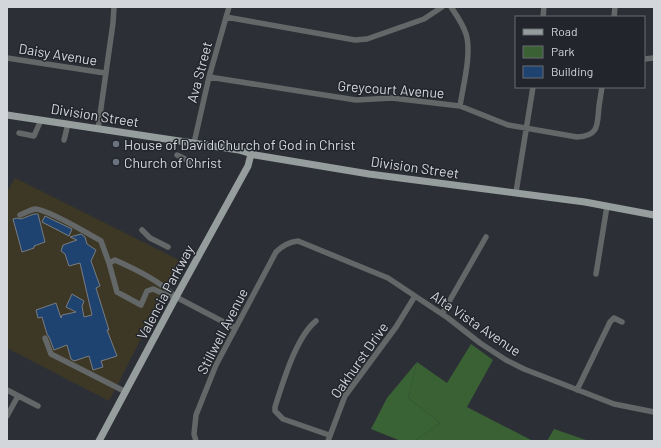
<svg xmlns="http://www.w3.org/2000/svg" width="661" height="448" font-family="Barlow,sans-serif">
<rect width="100%" height="100%" fill="#2c3036"/>
<!-- education -->
<path fill="#3d3725" d="M15 178 181 261 109 401 7 348V192Z"/>
<!-- green -->
<path fill="#396134" d="M471 344 493 360 467 407 533 441H414L440 423 408 398 417 362 447 383Z
M554 429 589 441H547Z"/>
<!-- forest -->
<path fill="#396334" d="M417 362 408 398 440 423 414 441H401L371 429 387 398Z"/>
<!-- building -->
<path fill="#1f4370" stroke="#777c82" d="M34 214H38L45 242 34 246V248L22 252 13 219 17 218 21 219Z
M45 216 72 229 69 236 42 222Z
M81 234 85 237 87 244 96 250 91 261 100 286 96 288 109 330H107L117 356 101 361 103 367 93 370 89 356 74 361 71 359 67 345 54 350 49 337 47 334 42 317 38 318 36 310 56 303 61 318 62 315 76 312 66 307 72 294 84 301 82 306 84 317 92 315 80 263 69 266 65 254 61 251 63 245 77 240 70 237Z"/>
<g fill="none" stroke-linecap="round" stroke-linejoin="round">
<!-- minor -->
<path stroke="#636767" stroke-width="5.5" d="M451 7C457 16 463 24 466 34 472 53 463 86 460 106
M226 17 355 40 367 39 424 19 442 7
M543 17 544 7
M614 17 615 7
M7 58 105 73
M644 59 654 58
M209 77 356 100 392 98 460 106 508 125 577 137C600 136 597 124 599 106 600 100 601 93 602 87
M98 129 113 23 114 7
M19 133 34 136 41 120
M64 140 68 124
M194 143 209 77 229 7
M177 155 193 163 202 165
M516 192 533 87
M20 215C25 213 30 210 35 209 47 209 89 234 101 241L109 263
M142 230 150 238 168 247
M596 274 607 206
M176 297C158 280 137 270 115 260L109 263 117 292 141 305 147 291 153 289 164 294 176 297 235 328
M442 314 486 237
M316 321C296 337 283 382 275 407V411L283 419 329 435
M45 338 51 354 126 392
M7 390 38 406
M577 390 610 322 614 318 622 322
M7 416 18 396
M196 441 194 434 196 415 216 365 276 252C283 245 289 242 298 241L388 278 448 318 480 343 506 360 524 369 614 404 654 412
M328 441 345 396 396 327 415 296"/>
<!-- major -->
<path stroke="#959e9d" stroke-width="7" d="M7 115 239 150 255 155 369 174 585 202 654 215
M99 441 176 297 248 166 251 154"/>
</g>
<!-- markers -->
<g fill="#6b7280" stroke="#22262c" stroke-width="1.5">
<circle cx="116" cy="144" r="4"/>
<circle cx="116" cy="162" r="4"/>
</g>
<g text-anchor="middle" dominant-baseline="central" stroke-width="3" stroke-linejoin="round" paint-order="stroke">
<!-- street labels -->
<g font-size="14" fill="#d3d6da" stroke="#22262c">
<text transform="translate(58 54) rotate(9)">Daisy Avenue</text>
<text transform="translate(199 72) rotate(-75)">Ava Street</text>
<text transform="translate(391 89) rotate(4)">Greycourt Avenue</text>
<text transform="translate(95 115) rotate(9)">Division Street</text>
<text transform="translate(415 167) rotate(8)">Division Street</text>
<text transform="translate(165 292) rotate(-62)">Valencia Parkway</text>
<text transform="translate(476 323) rotate(34)">Alta Vista Avenue</text>
<text transform="translate(222 331) rotate(-63)">Stillwell Avenue</text>
<text transform="translate(359 360) rotate(-55)">Oakhurst Drive</text>
</g>
<!-- poi labels -->
<g font-size="14" fill="#d3d6da" stroke="#22262c" text-anchor="start">
<text x="124" y="144">House of David Church of God in Christ</text>
<text x="124" y="162">Church of Christ</text>
</g>
</g>
<!-- border -->
<rect width="661" height="448" fill="none" stroke="#d3d6da" stroke-width="16"/>
<!-- legend -->
<rect x="515" y="16" width="130" height="72" fill="#22262c" stroke="#696c72"/>
<rect x="523" y="29" width="20" height="6" fill="#959e9d" stroke="#696c72"/>
<text x="551" y="36" font-size="12" fill="#d3d6da">Road</text>
<rect x="523" y="46" width="20" height="12" fill="#396134" stroke="#696c72"/>
<text x="551" y="56" font-size="12" fill="#d3d6da">Park</text>
<rect x="523" y="66" width="20" height="12" fill="#1f4370" stroke="#696c72"/>
<text x="551" y="76" font-size="12" fill="#d3d6da">Building</text>
</svg>
